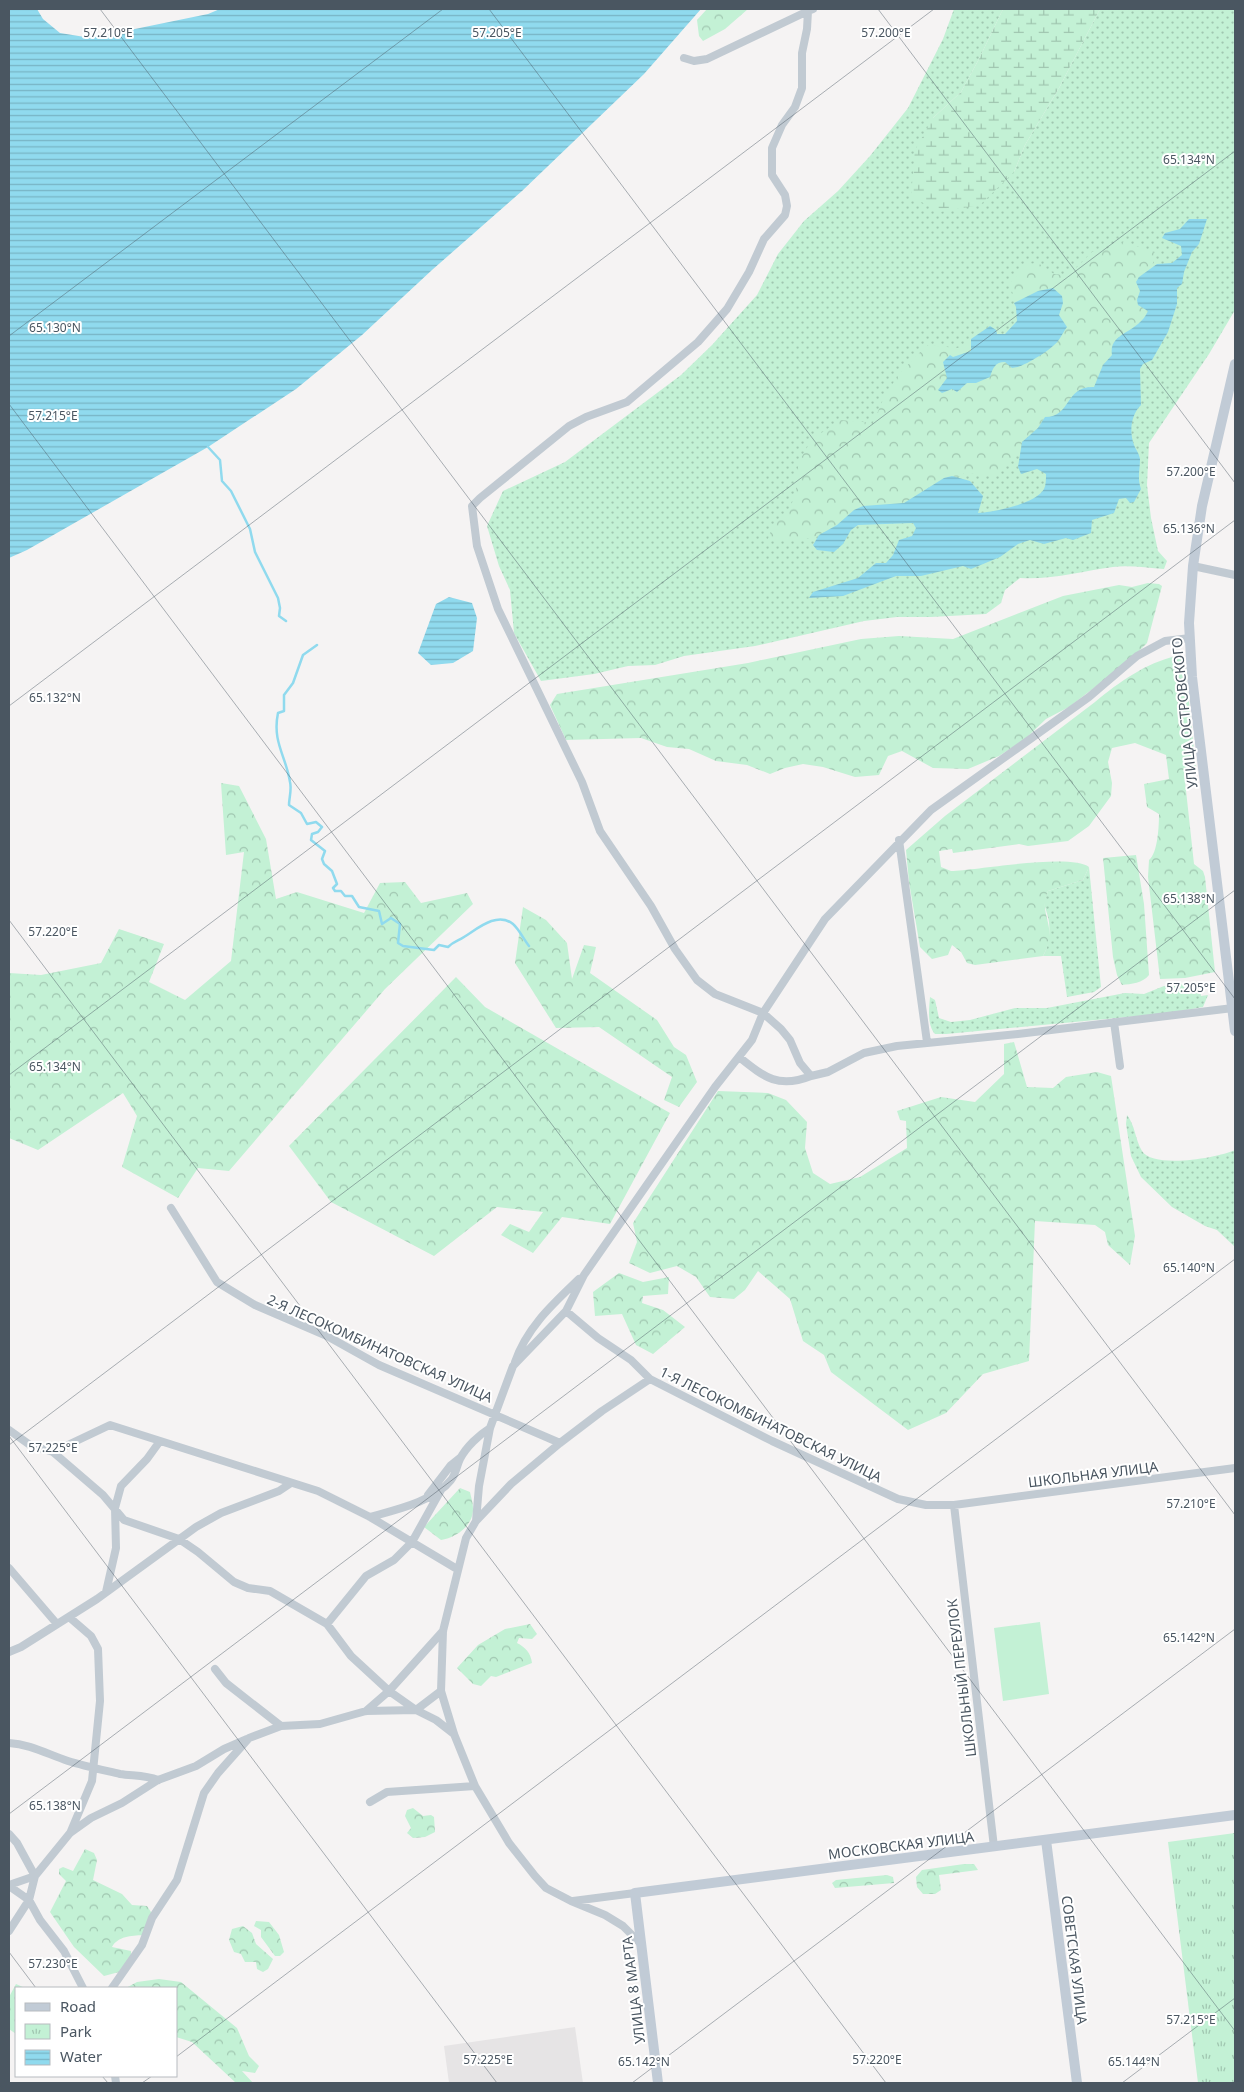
<svg xmlns="http://www.w3.org/2000/svg" width="1244" height="2092" font-family="'Noto Sans',sans-serif">
<defs>
<pattern id="grass-dots" width="8" height="8" patternUnits="userSpaceOnUse" patternTransform="scale(1.25)"><rect width="8" height="8" fill="#c3f1d5"/><path d="M2 2h.1M6 6h.1" fill="none" stroke="#a0c6b0" stroke-width="1.8" stroke-linecap="round"/></pattern>
<pattern id="forest-crowns" width="20" height="18" patternUnits="userSpaceOnUse" patternTransform="scale(1.25)"><rect width="20" height="18" fill="#c3f1d5"/><path d="M2 6a3 3 0 1 1 6 0M12 15a3 3 0 1 1 6 0" fill="none" stroke="#a0c6b0"/></pattern>
<pattern id="wetland-marsh" width="20" height="14" patternUnits="userSpaceOnUse" patternTransform="scale(1.25)"><rect width="20" height="14" fill="#c3f1d5"/><path d="M1 5h8M5 5V1M11 12h8M15 12V8" fill="none" stroke="#a0c6b0"/></pattern>
<pattern id="park-tufts" width="24" height="20" patternUnits="userSpaceOnUse" patternTransform="scale(1.25)"><rect width="24" height="20" fill="#c3f1d5"/><path d="M3 7l-1-3M5 7V3M7 7l1-3M15 17l-1-3M17 17v-4M19 17l1-3" fill="none" stroke="#a0c6b0"/></pattern>
<pattern id="water-rules" width="6" height="5" patternUnits="userSpaceOnUse" patternTransform="scale(1.25)"><rect width="6" height="5" fill="#90daee"/><path d="M0 2.5h6" fill="none" stroke="#78b4c4"/></pattern>
</defs>
<rect width="100%" height="100%" fill="#f5f3f3"/>
<!-- education -->
<path fill="#e6e4e5" d="M575 2027 583 2083H449L444 2046Z"/>
<!-- grass -->
<path fill="url(#grass-dots)" d="M954 9H1003L979 59 961 92 933 118 1014 172 1025 145 1059 88 1100 9H1235V310L1209 354 1149 443 1147 485 1151 518 1158 551 1167 561 1164 569C1147 568 1130 565 1113 567 1082 571 1052 580 1020 578L1005 590 1001 603 986 614 931 617H897L864 621 755 646 684 656 655 665 628 666 594 674 541 681 514 633 510 590 499 566 487 526 503 491 565 462 681 375 712 345 757 295 778 254 804 221 838 191 870 156 908 108 943 39Z
M1089 867 1101 987 1094 992 1067 997 1061 956H1043C1049 946 1051 929 1048 917 1045 905 1042 904 1048 891L1083 880Z
M1199 982 1201 996 1208 995 1203 1007 1170 1013 946 1034H935C927 1025 929 1009 930 997L935 1000 939 1018 951 1022 970 1020 1015 1008H1047L1125 993 1144 994 1164 986Z
M1127 1115C1135 1125 1135 1139 1142 1151 1153 1169 1218 1158 1235 1150V1247L1217 1230 1205 1226 1172 1207 1141 1177 1131 1156 1126 1124Z"/>
<!-- forest -->
<path fill="url(#forest-crowns)" d="M707 9H748L725 29 703 41 699 36 697 20Z
M1123 242 1155 252 1152 268 1139 277 1136 282 1140 291 1137 300 1149 310C1146 317 1142 322 1137 327 1125 336 1109 336 1113 355L1103 365 1094 387C1086 386 1075 393 1069 400 1059 411 1064 417 1045 417L1038 428 1022 442V447L995 476 964 473 960 477C940 474 924 493 907 502 893 509 873 501 862 507 854 510 847 518 840 523 818 539 795 544 768 539L773 525 789 510 796 493V473L801 458 812 439 841 420 873 423 885 395 900 373 927 345 957 348 970 344 971 339 990 326 996 330 997 334H1005L1017 321 1016 307 1010 283 1028 264 1038 263 1054 274 1064 275 1077 267 1092 252 1104 250Z
M1148 583 1159 584 1162 586 1147 643 1129 661 1069 707 1046 719 1024 740 999 756 968 769 933 768 902 751 888 756 879 775 855 777 823 767 803 764 785 768 770 774 747 765 716 761 689 749 667 747 641 738 566 740 550 705 557 694 748 663 861 639 899 636 953 639 1063 596 1119 585 1132 587Z
M1176 656 1181 659 1185 665 1196 768 1184 772 1194 864 1203 871 1205 877 1215 972 1185 978 1160 979 1148 877 1149 860C1158 853 1159 825 1159 814L1147 807 1144 784 1169 779 1166 755 1135 743 1112 748 1108 762 1112 783 1111 796 1089 826 1068 841 1028 846 1019 844 953 853 952 849 939 851 941 867 951 871C978 870 1071 853 1089 867L1083 880 1048 891C1037 916 1060 926 1043 956L975 965 967 963 961 952 952 945 948 955 932 959 920 947 909 882 906 850 945 816 1095 702C1119 682 1146 663 1176 656Z
M221 783 239 786 266 839 276 899 297 892 364 913 380 883 405 882 421 903 467 893 473 904 385 989 229 1171 198 1168 178 1198 122 1167 137 1116 123 1093 38 1150 9 1138V973L41 975 101 963 119 929 164 944 149 982 185 1000 231 961 244 852 226 855Z
M1136 855 1144 904 1149 975C1143 983 1131 984 1122 985L1117 975 1113 957 1103 858Z
M523 907 546 920 567 943 572 979 584 945 596 947 590 973 657 1020 674 1047 686 1055 697 1082 679 1107 664 1100 672 1077 599 1027 556 1028 515 963Z
M456 977 485 1007 670 1113 610 1224 562 1217 533 1253 501 1235 510 1224 529 1232 543 1212 497 1207 434 1256 331 1202 289 1146Z
M1014 1042 1027 1087 1053 1088 1066 1077 1097 1072 1111 1076 1135 1236 1130 1265 1108 1245 1105 1232 1095 1225 1035 1221 1029 1361 983 1374 946 1413 908 1430 831 1372 824 1355 803 1341 790 1299 758 1271 745 1290 734 1299 710 1297 696 1277 677 1266 650 1273 629 1263 637 1242 633 1223 718 1091 768 1093 786 1100 807 1122 805 1148 813 1173 830 1184 860 1177 907 1148 906 1121 900 1120 897 1111 941 1097 975 1102 1004 1074V1044Z
M619 1273 643 1282 669 1277 668 1294 643 1296 642 1303 663 1310 685 1327 653 1354 636 1345 622 1314 595 1316 593 1292Z
M460 1488 470 1492C471 1497 473 1503 473 1508 474 1526 455 1538 441 1540L424 1527Z
M530 1624 537 1634 532 1639 519 1638 517 1643C525 1647 531 1653 532 1663L496 1677 491 1676 481 1686 473 1684 457 1668 478 1645 505 1629Z
M413 1808 423 1816 431 1815 434 1817 435 1832 425 1837 413 1838 407 1833 411 1828 405 1816 407 1810Z
M85 1849 94 1853 97 1860 93 1880 122 1894 132 1905 147 1906 153 1915 143 1935C131 1936 118 1936 112 1947L131 1951V1957L119 1972 104 1976 74 1947 50 1912 66 1881 59 1874V1869L63 1867 73 1871Z
M964 1864H974L978 1870 939 1875 941 1890 935 1894H923L917 1887 916 1877 922 1870Z
M887 1875 893 1877 894 1883 835 1888 832 1883 836 1880Z
M256 1921 269 1922 279 1935 284 1952 280 1956H275L261 1937V1930L254 1926Z
M243 1926 252 1933 256 1944 273 1959 268 1969 263 1972 257 1969 256 1962H245L241 1954 234 1952 229 1940 232 1929Z
M159 1979 181 1982 237 2028 249 2056 259 2066 255 2073 242 2071 253 2083H236L192 2042 176 2037V1988H126L137 1982Z
M16 1984 25 1988H16V2034L9 2029V1997Z"/>
<!-- wetland -->
<path fill="url(#wetland-marsh)" d="M1003 9H1100L1059 88 1025 145 1014 172 980 205 939 212 911 196 915 150 933 118 961 92 979 59Z"/>
<!-- park -->
<path fill="url(#park-tufts)" d="M1235 1833V2083H1198L1168 1842Z"/>
<!-- pitch -->
<path fill="#c3f1d5" d="M1040 1622 1049 1694 1003 1701 994 1628Z"/>
<!-- water -->
<path fill="url(#water-rules)" d="M9 9H37L43 19 60 33 91 38 208 14 220 9H701L644 74 522 191 432 270 362 335 296 389 208 447 27 550 9 558Z
M1189 219H1207L1199 244 1192 252 1184 272 1182 284 1177 288V304L1168 332 1152 360 1143 364 1140 369 1141 405C1131 415 1129 431 1134 445 1136 450 1139 453 1140 459 1140 470 1137 478 1141 489L1134 502 1130 503 1126 498 1119 499 1114 513 1092 520 1091 533 1073 540 1066 538 1044 544 1030 540 1018 544 1000 557 971 569 963 566 921 576H896L843 596 809 598 813 592 858 578 876 563H886L893 555 899 540 912 536 916 528 913 523 858 525 851 530 843 544 834 552 817 550 813 545 819 535 837 525 854 510 863 506 904 503 944 478 952 476 970 481 983 496 978 513C994 512 1036 504 1044 489 1046 485 1046 479 1046 474L1037 469 1021 474 1018 467 1022 442 1038 428 1045 417C1072 417 1064 386 1094 387L1103 365 1112 355C1108 332 1138 334 1148 311L1138 305 1137 300 1140 291 1136 282 1139 277 1157 264 1172 263 1182 255 1181 246 1162 238 1165 233 1180 229Z
M1053 288 1062 296 1063 303 1059 315 1067 327C1064 331 1061 337 1058 341 1052 349 1023 368 1012 368L1005 362C995 362 993 368 990 377L976 383H967L957 392 952 389 942 393 938 390 947 378 943 362 950 355 953 357 971 351V339L990 326 996 330 997 334H1005L1017 321 1016 307 1014 303 1038 291Z
M449 597 472 603 477 618 473 651 453 663 431 665 418 653 436 604Z"/>
<g fill="none" stroke-linecap="round" stroke-linejoin="round">
<!-- stream -->
<path stroke="#90daee" stroke-width="2.5" d="M208 447 220 460 222 481 231 491 250 529 255 552 278 598 280 608 279 616 286 621
M317 645 303 655 293 683 284 695V711L278 713C272 742 286 756 290 782 292 789 289 798 289 805L301 813 307 824 316 822 322 827 318 832 312 834 311 840 325 851 322 859 324 864 332 871 337 884 333 888 335 891H341L345 896H352L359 907 379 911 382 924 391 918 400 924 398 943 403 946 434 950 439 945 448 947C454 941 458 941 464 937 477 929 497 911 513 924 519 929 524 940 529 946"/>
<!-- street -->
<path stroke="#c1cad2" stroke-width="8" d="M813 9 808 11 807 29 802 53V88L795 107 782 125 772 148V175L785 195 787 206 785 215 764 239 749 272 727 309 698 342 627 402 586 417 569 426 480 498 472 506 477 546 498 609 582 782 600 831 651 906 675 949 697 980 715 994 763 1013 781 1029 790 1040 800 1063 811 1076 828 1072 864 1053 897 1046 1018 1034 1233 1008
M684 58 694 61 707 59 808 11
M1193 566 1235 575
M899 840 927 1042
M1114 1022 1120 1066
M739 1057C764 1077 778 1089 811 1076
M171 1208 217 1282 255 1305 327 1336 379 1365 560 1443
M566 1311 598 1338 631 1360 650 1379
M515 1362C527 1327 553 1304 579 1279
M9 1430 30 1445 53 1452 110 1425 318 1491 370 1517 457 1569
M53 1452 103 1495 124 1520 179 1539 198 1552 234 1582 248 1588 270 1591 327 1624 366 1576 394 1560 412 1542 441 1490
M428 1495 451 1465 461 1457
M954 1505 994 1847
M370 1517C395 1510 435 1501 451 1480 456 1474 457 1465 460 1459 466 1447 479 1435 490 1428
M476 1521 479 1486 490 1428 513 1366 566 1311 584 1275 715 1087 752 1040 763 1013 825 919 931 810 1089 697 1137 656 1165 641 1190 638
M9 1568 57 1624
M106 1592 116 1548 115 1508 121 1486 147 1459 160 1441
M69 1617 91 1636 98 1649 100 1701 92 1781 71 1831
M327 1624 351 1656 389 1691 416 1710 441 1691
M9 1652 21 1647 97 1599 196 1527 221 1513 279 1491 291 1483
M215 1669 226 1683 281 1726 320 1724 366 1711 416 1710 436 1720 454 1734
M366 1711 389 1691 443 1631
M9 1743C30 1744 47 1754 68 1761 84 1766 103 1770 120 1774 133 1776 145 1775 158 1780
M370 1802 387 1792 475 1786
M9 1834 17 1843 35 1876 9 1885
M9 1886 29 1900 40 1920 64 1951 83 1988
M573 1901 635 1893
M9 1931 29 1900 35 1876 70 1833 91 1818 122 1803 158 1780 196 1766 224 1749 247 1739
M641 1944 623 1926 605 1915 571 1901 546 1888 535 1876 509 1843 475 1786 454 1734 441 1691 443 1631 466 1538 476 1521 511 1484 560 1443 602 1411 650 1379 772 1441 898 1499 926 1505H954L1235 1468
M112 1988 142 1945 152 1918 177 1880 204 1793 218 1773 249 1738 281 1726
M115 2076 116 2083"/>
<!-- secondary -->
<path stroke="#c1cbd6" stroke-width="10" d="M1235 364 1202 506 1193 566 1189 623 1192 677 1235 1031
M1046 1840 1077 2083
M658 2083 635 1893 1235 1815"/>
</g>
<!-- ticks -->
<path fill="none" stroke="#4a5661" stroke-width="1" stroke-opacity="0.45" d="M100 9 1235 1515M489 9 1235 999M878 9 1235 483M9 336 443 9M9 404 1235 2031M9 706 934 9M9 920 886 2083M9 1075 1235 151M9 1436 497 2083M9 1445 1235 520M9 1814 1235 890M9 1952 36 1988M176 2057 1235 1259M102 2076 108 2083M142 2083 152 2076M632 2083 1235 1629M1122 2083 1235 1998"/>
<g text-anchor="middle" dominant-baseline="central" stroke-width="4" stroke-linejoin="round" paint-order="stroke">
<!-- street labels -->
<g font-size="14" fill="#4a5661" stroke="#fff">
<text transform="translate(1184 713) rotate(-96)">УЛИЦА ОСТРОВСКОГО</text>
<text transform="translate(380 1348) rotate(24)">2-Я ЛЕСОКОМБИНАТОВСКАЯ УЛИЦА</text>
<text transform="translate(771 1424) rotate(26)">1-Я ЛЕСОКОМБИНАТОВСКАЯ УЛИЦА</text>
<text transform="translate(1093 1474) rotate(-7)">ШКОЛЬНАЯ УЛИЦА</text>
<text transform="translate(961 1678) rotate(-97)">ШКОЛЬНЫЙ ПЕРЕУЛОК</text>
<text transform="translate(901 1845) rotate(-7)">МОСКОВСКАЯ УЛИЦА</text>
<text transform="translate(1075 1960) rotate(83)">СОВЕТСКАЯ УЛИЦА</text>
<text transform="translate(633 1990) rotate(-97)">УЛИЦА 8 МАРТА</text>
</g>
</g>
<g font-size="12" text-anchor="middle" fill="#4a5661" stroke="#fff" stroke-width="4" stroke-linejoin="round" paint-order="stroke">
<text x="108" y="37">57.210°E</text>
<text x="886" y="37">57.200°E</text>
<text x="497" y="37">57.205°E</text>
<text x="1189" y="164">65.134°N</text>
<text x="55" y="332">65.130°N</text>
<text x="53" y="420">57.215°E</text>
<text x="1191" y="476">57.200°E</text>
<text x="1189" y="533">65.136°N</text>
<text x="55" y="702">65.132°N</text>
<text x="1189" y="903">65.138°N</text>
<text x="53" y="936">57.220°E</text>
<text x="1191" y="992">57.205°E</text>
<text x="55" y="1071">65.134°N</text>
<text x="1189" y="1272">65.140°N</text>
<text x="53" y="1452">57.225°E</text>
<text x="1191" y="1508">57.210°E</text>
<text x="1189" y="1642">65.142°N</text>
<text x="55" y="1810">65.138°N</text>
<text x="53" y="1968">57.230°E</text>
<text x="1191" y="2024">57.215°E</text>
<text x="488" y="2064">57.225°E</text>
<text x="877" y="2064">57.220°E</text>
<text x="644" y="2066">65.142°N</text>
<text x="1134" y="2066">65.144°N</text>
</g>
<!-- border -->
<rect width="1244" height="2092" fill="none" stroke="#4a5661" stroke-width="20"/>
<!-- legend -->
<rect x="15" y="1987" width="162" height="90" fill="#ffffff" stroke="#b7bbc0"/>
<rect x="25" y="2003" width="25" height="8" fill="#c1cbd6" stroke="#b7bbc0"/>
<text x="60" y="2012" font-size="15" fill="#4a5661">Road</text>
<rect x="25" y="2024" width="25" height="15" fill="url(#park-tufts)" stroke="#b7bbc0"/>
<text x="60" y="2037" font-size="15" fill="#4a5661">Park</text>
<rect x="25" y="2050" width="25" height="15" fill="url(#water-rules)" stroke="#b7bbc0"/>
<text x="60" y="2062" font-size="15" fill="#4a5661">Water</text>
</svg>
